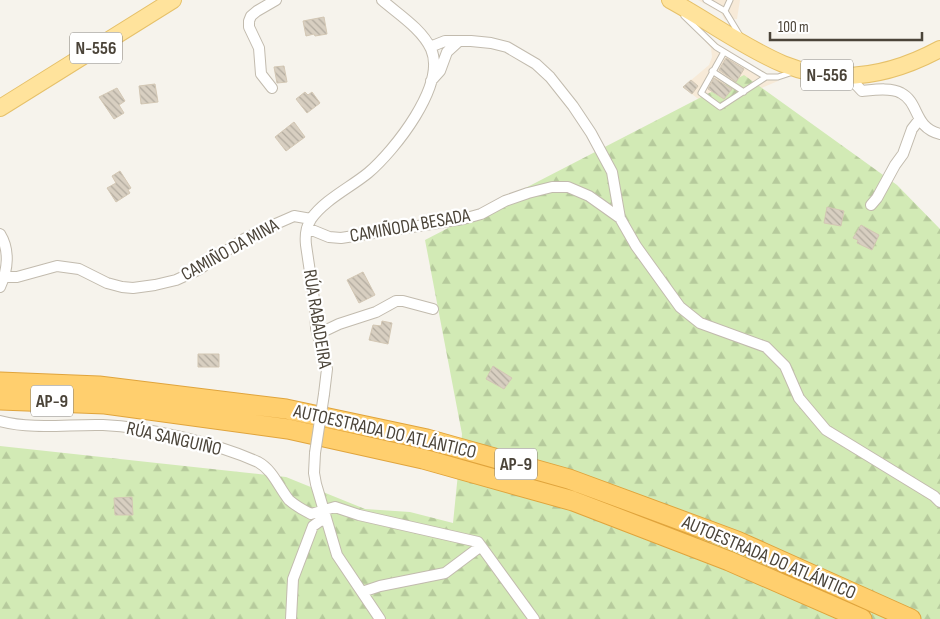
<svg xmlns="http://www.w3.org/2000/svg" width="940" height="619" font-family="'Sofia Sans Condensed',sans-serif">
<defs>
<pattern id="forest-firs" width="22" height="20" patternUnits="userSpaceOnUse" patternTransform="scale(1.25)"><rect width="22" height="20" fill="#d2eab5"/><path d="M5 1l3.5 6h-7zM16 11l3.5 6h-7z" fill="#b6ca9c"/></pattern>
<pattern id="building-back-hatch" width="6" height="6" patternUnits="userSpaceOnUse" patternTransform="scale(1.25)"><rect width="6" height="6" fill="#d8cfc1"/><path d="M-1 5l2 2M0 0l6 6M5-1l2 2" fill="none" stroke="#b1aa9e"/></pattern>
</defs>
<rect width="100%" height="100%" fill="#f6f3ec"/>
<!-- commercial -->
<path fill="#f7ead8" d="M698 0H740L737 19 725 20 721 13Z
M710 37 718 44 761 70 762 75 775 74 778 81 743 96 716 113 683 87 709 65 712 57 711 48 705 41Z"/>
<!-- forest -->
<path fill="url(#forest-firs)" d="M744 75 897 185 940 229V619H0V446L286 477 365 509 410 512 453 523 462 434 425 240Z"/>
<!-- building -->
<path fill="url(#building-back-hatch)" stroke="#d3c7b4" d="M324 17 327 34 315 36 314 34 306 36 303 21Z
M726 58 744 69 736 82 719 70Z
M284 66 287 82 277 83 274 67Z
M714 78 732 89 724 99 708 89Z
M691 80 698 86 692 94 683 87Z
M155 84 158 102 141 104 139 86Z
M117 88 125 101 119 105 124 113 114 119 99 97Z
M305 92 308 95 312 92 320 103 307 113 296 99Z
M294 122 305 137 286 151 275 137Z
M120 171 131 188 128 190 130 193 116 202 107 188 116 183 112 176Z
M827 207 844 211 841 226 824 223Z
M861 225 879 235 872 250 857 243 858 240 853 238Z
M363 272 375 295 359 303 347 280Z
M382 321 392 323 388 344 369 340 373 325 381 326Z
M198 354H219V367H198Z
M493 366 512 378 504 389 486 379Z
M132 497 133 515H115L114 498Z"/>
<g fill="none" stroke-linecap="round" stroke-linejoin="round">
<defs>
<path id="service" d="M706 0 725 11 739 34
M725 11 730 0
M684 16 716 47 766 77H778L793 72
M724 52 701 93 720 107 766 77
M712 71 744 92"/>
<path id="minor" d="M430 47 445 41H471L491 43 507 47 536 64 550 77 573 106 591 133 612 172 620 218 636 246 680 307 700 323 766 347 785 366 799 398 826 430 934 496 940 502
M848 76 862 91C873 90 891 87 901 93 920 103 913 127 940 134
M431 81 440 71 447 52 459 41
M272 88 261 74 259 48 249 27V21L251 16 257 11 276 0
M871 205 877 198 895 165 903 154 912 129 919 120
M307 228 329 237 341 238 463 219 481 214 505 201 528 193 552 187H568L589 196 620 218
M0 234C10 250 8 270 0 287
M5 277H17L57 266 79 269 107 283 122 287 133 288 155 285 176 280 198 270 244 239 278 223 294 216 311 219
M318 334 339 324 376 312 396 301H403L433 309
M324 394 327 369 316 328 315 306 306 245C305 236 306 227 311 219 324 200 351 187 368 173 394 151 447 85 431 49 422 29 398 14 382 0
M0 421C34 430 68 424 103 425 148 427 216 443 258 462 273 470 279 488 289 500 296 506 303 510 311 514L335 507 359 515 478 542 534 619
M315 453 314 473 316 484 337 555 380 619
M362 592 380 586 445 573 481 546
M291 619 293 579 313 526 320 521 326 519"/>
<path id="primary" d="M670 0C707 20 743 47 783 64 837 86 890 76 940 49
M0 108 173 0"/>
<path id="motorway" d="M0 382 99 386 286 409 427 439 569 479 737 541 911 619
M0 400 105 404 288 429 423 459 573 501 729 561 862 619"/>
</defs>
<!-- service casing -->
<use href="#service" stroke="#c2bbae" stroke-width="7"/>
<!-- minor casing -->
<use href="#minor" stroke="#c2bbae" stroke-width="12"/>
<!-- primary casing -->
<use href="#primary" stroke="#e6c16a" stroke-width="18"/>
<!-- motorway casing -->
<use href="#motorway" stroke="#e0a43c" stroke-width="21"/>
<!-- service -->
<use href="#service" stroke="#fff" stroke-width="5"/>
<!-- minor -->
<use href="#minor" stroke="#fff" stroke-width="10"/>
<!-- primary -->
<use href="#primary" stroke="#ffe39c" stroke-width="16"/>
<!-- motorway -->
<use href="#motorway" stroke="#ffcf6e" stroke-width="19"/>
<defs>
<path id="minor-bridge" d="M315 453 324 394"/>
</defs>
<!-- minor-bridge casing -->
<use href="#minor-bridge" stroke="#c2bbae" stroke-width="12" stroke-linecap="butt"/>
<!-- minor-bridge -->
<use href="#minor-bridge" stroke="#fff" stroke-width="10"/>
</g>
<g text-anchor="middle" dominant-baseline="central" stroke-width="4.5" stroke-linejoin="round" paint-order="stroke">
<!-- shield labels -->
<g fill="#fff" stroke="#817c74" stroke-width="1">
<rect x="70" y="32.5" width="52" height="31" rx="4"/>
<rect x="801" y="59.5" width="52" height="31" rx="4"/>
<rect x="31" y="385.5" width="42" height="31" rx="4"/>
<rect x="495" y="448.5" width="42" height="31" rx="4"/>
</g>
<g font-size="18" font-weight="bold" fill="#4b4439">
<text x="96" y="48">N-556</text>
<text x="827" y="75">N-556</text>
<text x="52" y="401">AP-9</text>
<text x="516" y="464">AP-9</text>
</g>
<!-- street labels -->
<g font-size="19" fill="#4b4439" stroke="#fff">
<text transform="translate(410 226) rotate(-10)">CAMIÑODA BESADA</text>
<text transform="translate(230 250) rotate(-29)">CAMIÑO DA MINA</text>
<text transform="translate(317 319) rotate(81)">RÚA RABADEIRA</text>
<text transform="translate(385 432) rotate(13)">AUTOESTRADA DO ATLÁNTICO</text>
<text transform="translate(174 439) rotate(13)">RÚA SANGUIÑO</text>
<text transform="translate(769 558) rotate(23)">AUTOESTRADA DO ATLÁNTICO</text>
</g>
</g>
<!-- scale -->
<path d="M770 32v8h152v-8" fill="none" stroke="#4b4439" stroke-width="2.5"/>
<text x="778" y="32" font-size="15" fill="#4b4439" stroke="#ffffff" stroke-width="4" paint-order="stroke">100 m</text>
</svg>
